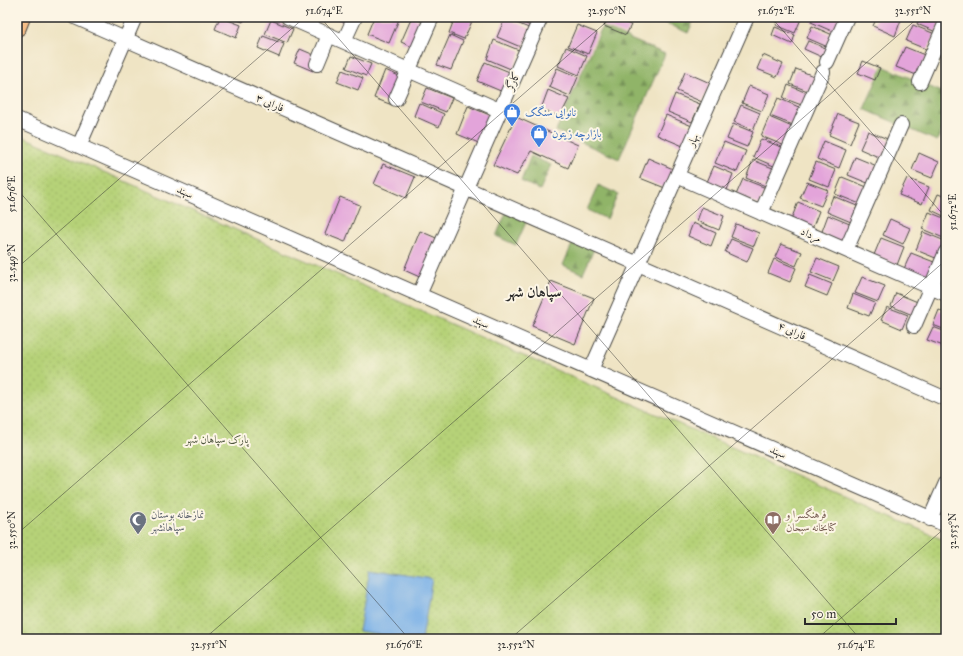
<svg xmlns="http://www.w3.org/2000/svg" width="963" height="656" font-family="'IM FELL Great Primer',Amiri,serif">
<defs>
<pattern id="green-dots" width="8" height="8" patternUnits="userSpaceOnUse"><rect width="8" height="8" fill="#b6d278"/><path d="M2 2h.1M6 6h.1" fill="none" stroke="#9db468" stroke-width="1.8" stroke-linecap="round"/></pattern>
<pattern id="forest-firs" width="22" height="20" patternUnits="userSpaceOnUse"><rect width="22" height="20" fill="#90b468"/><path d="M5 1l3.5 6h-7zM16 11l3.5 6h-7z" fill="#769356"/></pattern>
</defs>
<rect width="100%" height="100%" fill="#fcf5e5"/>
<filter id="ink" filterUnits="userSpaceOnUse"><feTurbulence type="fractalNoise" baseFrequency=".025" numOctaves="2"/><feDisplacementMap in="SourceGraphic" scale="8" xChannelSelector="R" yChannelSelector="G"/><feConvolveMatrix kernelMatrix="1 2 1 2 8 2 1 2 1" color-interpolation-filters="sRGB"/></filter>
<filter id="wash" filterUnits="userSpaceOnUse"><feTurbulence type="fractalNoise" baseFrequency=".012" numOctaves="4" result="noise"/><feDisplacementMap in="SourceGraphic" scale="16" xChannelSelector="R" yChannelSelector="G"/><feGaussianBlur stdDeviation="0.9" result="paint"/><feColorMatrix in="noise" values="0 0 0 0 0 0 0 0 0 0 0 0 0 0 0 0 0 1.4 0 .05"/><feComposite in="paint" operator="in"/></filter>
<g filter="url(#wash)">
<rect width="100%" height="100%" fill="#efe4c4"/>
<!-- green -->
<path fill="url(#green-dots)" stroke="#707e52" d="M17 134 946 541V639H17Z"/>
<!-- forest -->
<path fill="url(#forest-firs)" stroke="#5e704a" d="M653 17H695L688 33Z
M602 27 665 54 619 159 556 131Z
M883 66 946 94V121L937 141 864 109Z
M531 156 551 165 540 190 521 181Z
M598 185 618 194 607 219 587 210Z
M507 211 527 220 516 245 496 236Z
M574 240 594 249 583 274 563 265Z"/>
<!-- water -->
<path fill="#77afe7" stroke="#516d89" d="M370 569 432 579 422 639H409L359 631Z"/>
<g id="blocks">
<!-- building -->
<path fill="#e3a4da" d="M220 17 241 25 236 38 215 29Z
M229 17H245L243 22Z
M334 17H353L350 25 334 18Z
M374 17H400L389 43 367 34Z
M412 17 428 24 417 49 401 42Z
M455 17H474L464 39 449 33Z
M510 17H538L533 27Z
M608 17H612L631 25 626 35 604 26Z
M779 17H795L801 19 795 33 776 25Z
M813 17H840L834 32 811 22Z
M877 17H902L895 36 873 26Z
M920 17H942L936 32 917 24Z
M505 18 531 29 523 48 497 37Z
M271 20 293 29 287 43 265 34Z
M577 25 597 33 588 54 568 46Z
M913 25 935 34 928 50 906 41Z
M812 26 835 36 830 48 807 38Z
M775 27 795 35 792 44 772 35Z
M450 35 463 41 451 70 437 65Z
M263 36 284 44 279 57 258 48Z
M494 40 521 51 513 70 487 59Z
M808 41 828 49 824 58 804 49Z
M566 47 587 56 579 75 558 66Z
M905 47 927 56 919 76 896 67Z
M300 49 319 57 313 71 294 63Z
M763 55 783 64 777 77 757 69Z
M351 56 371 64 366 76 346 68Z
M863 61 880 68 875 80 858 73Z
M485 62 512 73 503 92 477 81Z
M557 68 578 77 570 96 549 87Z
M796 69 816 77 810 92 790 84Z
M342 70 363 78 358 90 337 82Z
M385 70 404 78 392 105 374 98Z
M685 72 710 83 702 102 677 91Z
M788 85 809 94 804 106 783 98Z
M749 86 769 94 762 111 742 103Z
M427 88 452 98 446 112 421 102Z
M548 90 569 99 560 117 541 109Z
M675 94 700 104 692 122 668 112Z
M778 98 801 108 793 125 770 116Z
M419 103 444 114 439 127 414 116Z
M741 105 760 113 753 130 734 122Z
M468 106 492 116 481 144 457 134Z
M838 114 859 122 850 144 829 135Z
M666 115 692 126 683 146 657 135Z
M516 117 578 145 568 168 531 151 517 175 493 165Z
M769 117 792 127 785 146 761 136Z
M733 124 753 132 747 147 727 139Z
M868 131 890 140 883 159 860 149Z
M761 139 784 148 776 167 753 157Z
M824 141 846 150 839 168 817 159Z
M724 142 746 151 737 172 715 163Z
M919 153 939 162 932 178 912 170Z
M855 157 877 166 870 184 848 175Z
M648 158 673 169 665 188 640 178Z
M753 160 775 169 768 187 746 178Z
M816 162 836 170 829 187 809 179Z
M383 164 415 177 406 198 374 184Z
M714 166 733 174 727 190 707 182Z
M842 177 867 187 860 204 835 194Z
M907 178 929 187 922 204 899 195Z
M743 179 766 188 759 205 736 195Z
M807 182 828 190 821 206 800 198Z
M938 194 946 197V217L931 210Z
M833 196 857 206 851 222 827 212Z
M340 197 360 205 345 242 325 234Z
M798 202 819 211 812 229 791 220Z
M702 207 724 216 719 230 697 221Z
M929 212 946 219V239L922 229Z
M828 215 852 225 844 244 821 234Z
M890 219 910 228 903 244 883 235Z
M693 223 716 233 711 246 688 236Z
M736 224 759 233 754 246 731 237Z
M420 231 441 240 424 279 404 270Z
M923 232 945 241 938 259 916 250Z
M881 238 904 247 897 265 874 255Z
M731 239 753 248 747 262 725 252Z
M781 244 802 252 796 266 775 257Z
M911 253 934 262 927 281 903 271Z
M817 258 839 267 833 281 811 272Z
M774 259 796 268 790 282 768 273Z
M810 275 832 284 827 296 805 287Z
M862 277 885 286 878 302 855 293Z
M551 281 594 298 575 344 532 326Z
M896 293 920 303 915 316 891 306Z
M853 294 875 303 869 316 848 308Z
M887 307 908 315 902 329 881 320Z
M939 310 946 313V330L933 325Z
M933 327 946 332V347L927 340Z"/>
</g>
</g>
<g filter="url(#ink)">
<use href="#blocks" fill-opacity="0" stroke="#484742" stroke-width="1"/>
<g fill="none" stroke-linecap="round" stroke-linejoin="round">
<defs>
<path id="minor" d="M75 17 946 399
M288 17 499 110
M344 41 355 17
M827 62 847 17
M317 64 329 35
M920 82 946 22
M396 99 432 17
M17 119 946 525
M79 146 135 17
M677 176 946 294
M761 213 823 72
M846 250 901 125
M419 295 541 17
M914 326 946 252
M591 370 747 17
M930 519 946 483"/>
<path id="major" d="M17 27 21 17"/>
</defs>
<!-- minor casing -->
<use href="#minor" stroke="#484742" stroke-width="16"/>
<!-- major casing -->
<use href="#major" stroke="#484742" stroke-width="20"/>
<!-- minor -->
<use href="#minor" stroke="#fff" stroke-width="14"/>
<!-- major -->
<use href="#major" stroke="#f6be87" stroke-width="18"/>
</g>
</g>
<!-- ticks -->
<path fill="none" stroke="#2b2b2b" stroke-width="1" stroke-opacity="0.45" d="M320 17 860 639M771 17 946 218M17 189 409 639M17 268 305 17M17 534 612 17M204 639 919 17M510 639 946 260M817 639 946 527"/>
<!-- icons -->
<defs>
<symbol id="shop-pin" viewBox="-11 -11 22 30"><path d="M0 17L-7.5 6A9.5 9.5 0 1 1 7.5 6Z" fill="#3f7fe0" stroke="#fcf5e5"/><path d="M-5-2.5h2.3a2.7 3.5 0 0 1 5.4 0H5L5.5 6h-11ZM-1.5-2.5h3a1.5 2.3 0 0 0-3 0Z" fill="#fff"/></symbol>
<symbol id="mosque-pin" viewBox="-11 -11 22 30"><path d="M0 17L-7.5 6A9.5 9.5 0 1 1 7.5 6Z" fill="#6b7280" stroke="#fcf5e5"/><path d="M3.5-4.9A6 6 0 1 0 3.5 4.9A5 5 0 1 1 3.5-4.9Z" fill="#fff"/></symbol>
<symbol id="library-pin" viewBox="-11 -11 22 30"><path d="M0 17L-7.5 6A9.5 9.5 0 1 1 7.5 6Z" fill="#8d6e63" stroke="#fcf5e5"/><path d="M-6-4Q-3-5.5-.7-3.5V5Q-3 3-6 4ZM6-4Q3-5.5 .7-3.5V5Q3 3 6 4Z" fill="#fff"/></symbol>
</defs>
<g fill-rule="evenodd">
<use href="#shop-pin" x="502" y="102" width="20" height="27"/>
<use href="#shop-pin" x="529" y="123" width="20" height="27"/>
<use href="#mosque-pin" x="128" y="510" width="20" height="27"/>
<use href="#library-pin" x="763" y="510" width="20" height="27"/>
</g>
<g text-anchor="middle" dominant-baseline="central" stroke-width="4" stroke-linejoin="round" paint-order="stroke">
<!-- street labels -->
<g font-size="11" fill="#2b2b2b" stroke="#fcf5e5">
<text transform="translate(513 81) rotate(-66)">کارگر</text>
<text transform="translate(270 103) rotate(24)">فارابی ۳</text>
<text transform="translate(693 140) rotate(-66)">بهار</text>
<text transform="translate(185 192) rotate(24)">سهند</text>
<text transform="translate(811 235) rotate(24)">مرداد</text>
<text transform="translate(481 322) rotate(24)">سهند</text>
<text transform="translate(792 331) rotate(24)">فارابی ۴</text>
<text transform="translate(778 452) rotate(24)">سهند</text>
</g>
<!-- shop labels -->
<g font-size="11" fill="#366cbe" stroke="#fcf5e5" text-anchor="start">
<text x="525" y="112">نانوایی سنگک</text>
<text x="552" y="133">بازارچه زیتون</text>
</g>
<!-- park labels -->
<g font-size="11" fill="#4e553e" stroke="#fcf5e5">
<text x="217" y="439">پارک سپاهان شهر</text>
</g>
<!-- worship labels -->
<g font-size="11" fill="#5b616d" stroke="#fcf5e5" text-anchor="start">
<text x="151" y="514">نمازخانه بوستان<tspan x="151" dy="13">سپاهانشهر</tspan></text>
</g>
<!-- education labels -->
<g font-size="11" fill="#785e54" stroke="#fcf5e5" text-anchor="start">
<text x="786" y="514">فرهنگسرا و<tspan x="786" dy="13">کتابخانه سبحان</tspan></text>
</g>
<!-- district labels -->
<g font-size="15" font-weight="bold" fill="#2b2b2b" stroke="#fcf5e5">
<text x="534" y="292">سپاهان شهر</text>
</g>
</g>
<!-- margin -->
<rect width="963" height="656" fill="none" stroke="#fcf5e5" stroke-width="44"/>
<!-- scale -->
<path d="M805 618v6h91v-6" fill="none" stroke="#2b2b2b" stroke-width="2"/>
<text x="811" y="618" font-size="12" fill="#2b2b2b" stroke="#fcf5e5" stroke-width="3" paint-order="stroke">50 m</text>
<rect x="22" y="22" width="919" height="612" fill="none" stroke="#2b2b2b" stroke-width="1.5"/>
<g font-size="10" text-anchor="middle" fill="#2b2b2b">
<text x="324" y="14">51.674°E</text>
<text x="607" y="14">32.550°N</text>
<text x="776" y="14">51.672°E</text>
<text x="913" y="14">32.551°N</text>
<text transform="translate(11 194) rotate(-90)" y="4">51.676°E</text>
<text transform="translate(952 212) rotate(-90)" y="4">51.672°E</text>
<text transform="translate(11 263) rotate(-90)" y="4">32.549°N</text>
<text transform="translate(11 530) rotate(-90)" y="4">32.550°N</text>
<text transform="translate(952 531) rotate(-90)" y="4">32.553°N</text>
<text x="209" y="648">32.551°N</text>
<text x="404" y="648">51.676°E</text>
<text x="516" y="648">32.552°N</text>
<text x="856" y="648">51.674°E</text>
</g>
</svg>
